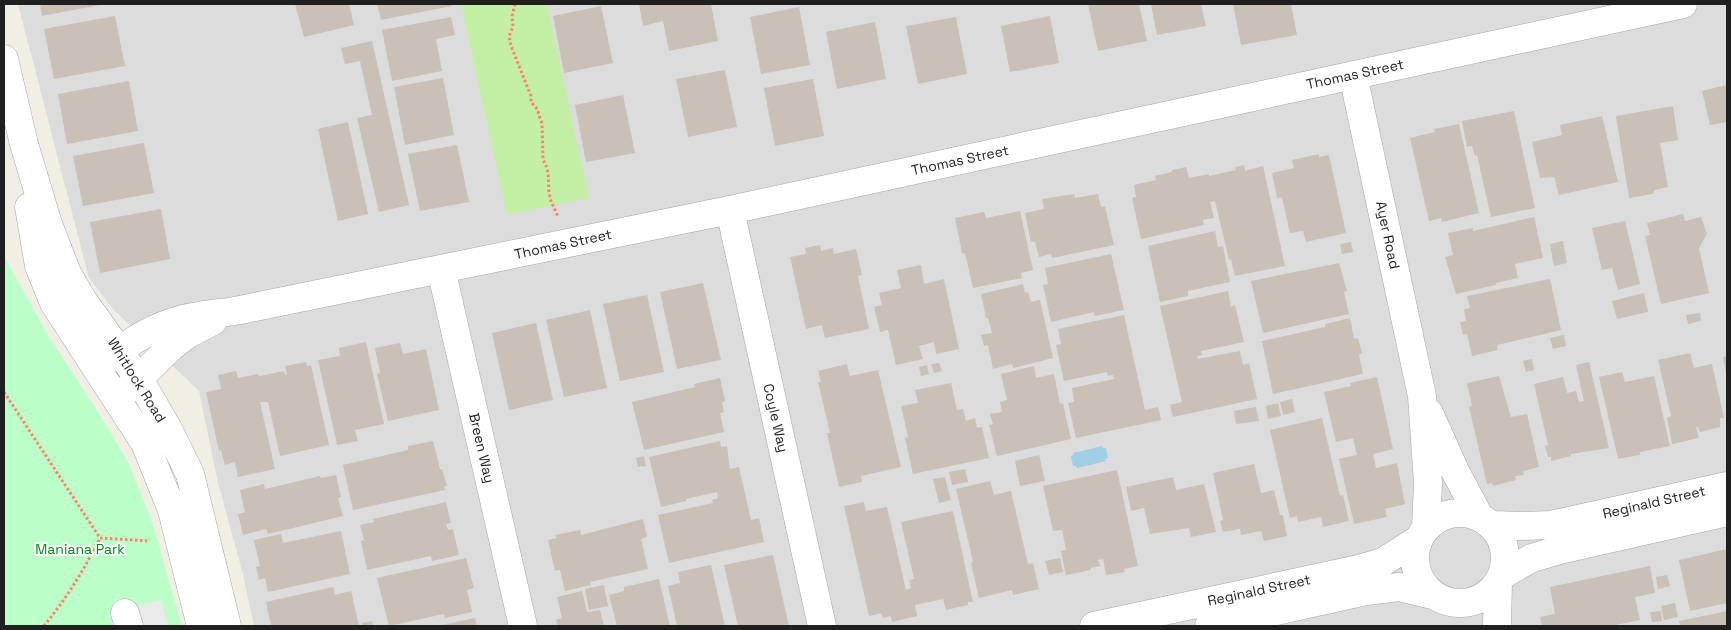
<svg xmlns="http://www.w3.org/2000/svg" width="1731" height="630" font-family="'Space Grotesk',sans-serif">
<rect width="100%" height="100%" fill="#f1eee4"/>
<!-- residential -->
<path fill="#dddcdc" d="M18 4H1727V626H254L243 574 218 483 199 391 113 309 89 278Z"/>
<!-- grass -->
<path fill="#c4f0a5" d="M461 4H547L589 198 507 215Z"/>
<!-- park -->
<path fill="#bdffc8" d="M4 256 48 335 102 418 129 464 152 521 182 626H4Z"/>
<!-- parking -->
<path fill="#ebebeb" d="M161 600 168 626H113L109 613Z"/>
<!-- water -->
<path fill="#a0cee3" d="M1102 446 1103 448H1106L1108 458 1105 459 1106 461 1077 468 1076 466H1073L1071 456 1073 455V453Z"/>
<!-- building -->
<path fill="#c9c0b7" d="M40 4H100V5L42 16Z
M295 4H349L354 25 304 37Z
M377 4H451L452 6 381 20Z
M639 4H711L718 41 669 51 663 21 643 26Z
M1088 4H1139L1147 41 1098 51Z
M1151 4H1201L1206 26 1157 35Z
M1233 4H1291L1297 35 1241 45Z
M601 6 613 63 564 73 553 16Z
M799 7 810 65 761 74 750 17Z
M115 16 125 66 54 79 44 29Z
M1050 16 1059 63 1010 72 1001 26Z
M451 17 455 35 436 39 442 71 392 81 382 30Z
M956 17 967 74 918 84 906 26Z
M875 22 886 79 837 89 826 32Z
M372 41 409 205 379 212 357 118 372 115 360 61 345 64 341 48Z
M725 70 737 127 688 137 676 79Z
M443 78 454 135 405 145 394 87Z
M813 79 824 136 775 146 764 88Z
M129 81 138 131 67 144 58 94Z
M1727 85V122L1710 125 1702 91Z
M623 95 635 153 586 162 575 105Z
M1673 106 1678 140 1660 143 1668 187 1655 190 1653 194 1629 198 1616 116Z
M1514 111 1535 208 1491 217 1477 155 1475 156 1472 146 1467 147 1462 121Z
M1602 116 1618 182 1559 195 1554 177 1540 178 1532 142 1562 135 1560 125Z
M348 122 368 214 338 221 318 129Z
M1459 124 1479 213 1442 222 1441 218 1429 221 1410 138 1435 132 1434 129Z
M144 143 154 193 83 206 73 156Z
M457 145 469 202 420 211 408 154Z
M1319 154V157L1329 155 1346 233 1306 242 1303 231 1290 233 1282 197 1277 198 1272 173 1294 168 1292 160Z
M1244 165 1245 171 1263 166 1285 266 1235 276 1231 259 1229 260 1215 201 1210 202 1214 218 1203 220 1204 225 1141 239 1132 198 1136 197 1134 185 1156 180 1155 176 1172 172V170L1186 167 1189 178 1209 174V176L1236 170 1235 167Z
M1074 194 1075 198 1098 194 1101 207 1105 206 1114 245 1052 258 1051 254 1039 257 1035 242H1031L1025 213 1044 209 1042 199Z
M161 209 170 259 100 273 90 222Z
M1020 211 1033 270 1021 273 1022 278 973 288 965 253H962L955 218 984 212 986 218Z
M1683 214 1685 221 1701 217 1707 234 1699 248 1709 293 1661 304 1645 236 1650 235 1647 223Z
M1534 217 1543 258 1515 264 1518 278 1496 283V285L1456 294 1445 257 1453 255 1448 233 1473 228V231Z
M1625 221 1640 284 1618 290 1612 268 1602 270 1592 228Z
M1215 231 1218 247 1223 246 1230 282 1188 291V296L1160 302 1148 246Z
M1563 241 1567 263 1554 266 1550 244Z
M1351 242 1353 252 1342 254 1340 244Z
M820 245 821 251 833 248 834 254 856 249 862 275 858 276 869 329 825 338 822 325 806 329 790 257 806 254 805 248Z
M1111 254 1124 310 1095 316 1094 312 1051 322 1043 285 1048 284 1045 268Z
M1339 263 1347 291 1344 292 1349 314 1263 333 1251 281Z
M921 265 924 284 944 279 959 349 936 354 934 342 919 346 923 359 896 365 888 330 880 332 874 307 882 305 879 293 901 288 897 270Z
M1550 279 1561 330 1497 345 1498 350 1472 356 1467 334 1463 335 1460 322 1466 321 1464 309 1470 308 1467 296Z
M703 283 721 360 677 369 660 292Z
M1023 284 1025 293 1028 292 1031 302 1040 300 1053 358 1013 368 1012 364 993 369 988 345 984 346 981 335 992 333 988 318H986L981 294Z
M1228 291 1231 307 1235 305 1244 342 1201 351 1202 355 1197 356 1198 359 1240 351 1243 365 1249 363 1257 399 1173 417 1170 405 1182 402 1160 306Z
M1644 293 1648 312 1617 319 1612 301Z
M647 295 664 372 620 381 603 304Z
M590 310 607 388 564 397 546 320Z
M1700 313 1701 321 1688 324 1686 315Z
M1124 315 1145 410 1158 407 1161 420 1076 438 1068 403 1074 402 1072 388 1114 379 1113 375 1108 376 1107 372 1064 381 1056 345 1061 344 1058 329Z
M1350 318 1354 339 1358 338 1362 353 1359 354 1363 374 1273 394 1262 341 1325 327V324Z
M536 323 553 400 509 410 492 333Z
M1564 335 1566 346 1553 349 1550 338Z
M366 342 384 424 355 430 358 441 337 445 318 360 340 356 339 348Z
M400 343 403 354 426 349 439 410 388 421 377 374 380 373 375 348Z
M1690 353 1694 368 1712 364 1724 418H1720V427L1700 432 1698 427H1696L1699 438 1672 444 1667 418 1671 416 1658 360Z
M1727 356V374H1726L1723 357Z
M1532 359 1534 370 1526 372 1523 361Z
M306 362 307 366 311 365 329 445 280 456 268 402H260L275 469 238 477 235 462 225 465 221 450 219 451 206 392 221 389 218 375 236 371 238 378 258 374 259 376 284 371 285 375 287 374 285 366Z
M1589 362 1609 448 1571 454V456L1551 461V457H1548L1545 446 1548 445 1534 384 1563 377 1567 393 1576 391 1579 402 1584 401 1576 365Z
M939 363 942 371 934 373 931 364Z
M847 364 850 376 878 370 901 467 861 476 862 482 839 487 827 433H830L818 382H821L818 371Z
M927 365 929 374 921 376 919 367Z
M1034 366 1036 378 1054 374 1060 404 1063 403 1071 439 997 456 989 425 993 424 990 414 1002 412 1000 402 1007 400 1001 374Z
M1622 372 1625 382 1654 376 1670 446 1640 452V455L1618 459 1599 377Z
M1499 376 1511 417 1527 414 1539 467 1523 471 1524 475 1515 476 1516 480 1493 486 1492 483 1487 484 1469 407 1472 406 1467 383Z
M1377 377 1393 449 1373 454 1376 468 1397 463 1405 504 1385 509 1387 517 1354 524 1339 459 1357 455 1353 438 1336 442 1324 392 1351 386 1350 383Z
M720 378 725 401 722 402 724 412 720 413 724 432 644 450 632 402 695 387 694 384Z
M951 383 957 410 963 409 966 421 975 418 977 428 982 427 989 458 913 474 905 438 908 437 901 406 918 403 915 390Z
M1292 399 1295 412 1283 415 1280 402Z
M1278 403 1281 416 1268 419 1266 406Z
M1256 407 1259 421 1236 424 1234 411Z
M1322 418 1340 496 1343 495 1349 521 1323 527 1321 517 1298 522 1297 516 1290 518 1270 430Z
M433 441 440 469H442L447 486H444L445 490 353 510 343 465 408 450V446Z
M720 441 721 447 727 446 730 469 739 467 751 520 759 518 764 542 669 563 658 515 713 503 712 500 718 498 717 492 686 499V501L661 507 649 457Z
M1039 455 1045 481 1020 486 1015 461Z
M644 456 646 466 638 467 636 458Z
M1254 464 1261 493 1274 490 1280 515H1283L1287 536 1264 541 1261 531 1241 535 1240 529 1223 532 1220 521 1223 520 1213 473Z
M965 469 968 482 952 485 949 472Z
M1117 470 1138 566 1124 569 1125 572 1106 575 1103 559 1098 560 1100 566 1091 568V570L1066 575 1061 551 1066 550 1062 530 1053 531 1043 486Z
M336 475 341 497 338 498 343 516 268 534 266 529 243 535 238 514 245 512 240 490 264 484 265 489 320 476 321 478Z
M945 477 951 500 939 503 933 479Z
M1173 477 1176 490 1204 484 1216 532 1191 537 1189 528 1150 534 1144 508 1131 511 1126 487Z
M990 481 994 495 1011 491 1028 564 1033 563 1039 589 1013 595 1012 590 979 598 971 563 973 562 956 489Z
M446 502 451 523 446 524 448 530 453 529 459 555 432 561 431 556 367 570 361 541 364 540 360 525 374 522 373 519Z
M864 502 866 511 887 507 906 590 911 588 909 580 914 579 901 522 953 511 973 602H968V605L946 610 943 599 915 605 917 616 892 622 891 616 883 618 881 613 869 616 844 506Z
M643 519 647 537 641 539 648 569 590 582 591 585 565 591 560 570 555 571 548 540 557 538 555 535 580 530 581 535Z
M341 531 350 574 268 592 265 578 259 580 256 567 260 566 254 540 281 534 283 543Z
M1727 549V603L1690 611 1679 560Z
M773 555 789 626H738L724 565Z
M466 558 474 588 467 590 472 612 445 618 444 614 389 626 377 578Z
M1060 558 1063 572 1049 575 1045 561Z
M711 565 725 626H677L668 586 680 583 678 572Z
M1650 566 1655 593 1635 597 1640 620 1611 626H1542L1540 617 1555 614 1550 587Z
M1667 575 1670 586 1658 589 1656 577Z
M659 579 670 626H617L609 595 624 591V587Z
M604 585 608 606 589 610 585 589Z
M333 587 335 595 351 591 359 626H271L266 602Z
M582 591 587 612 600 610 604 626H557L556 620 562 618 557 597Z
M1675 603 1678 617 1664 620 1661 606Z
M1661 611 1662 621 1652 622 1650 612Z
M1727 611V626H1680L1679 621Z
M475 618 477 626H442V625Z
M372 621 373 626H363L362 623Z"/>
<g fill="none" stroke-linecap="round" stroke-linejoin="round">
<defs>
<path id="minor" d="M4 59 24 144 48 224 67 273 82 299 139 379 168 429 190 474 227 626
M1353 75 1422 396 1428 484 1426 527
M29 207 39 266 54 303 145 443 172 510 201 626
M730 210 822 626
M441 269 523 626
M97 369C119 349 144 331 173 322 192 315 215 314 235 311L730 210 1683 4
M126 391 171 347 188 334 213 321
M1429 413 1455 471 1479 516
M1415 558a45 45 0 1 1 90 0a45 45 0 1 1-90 0Z
M1491 525 1524 526 1551 525 1727 486
M1502 575 1532 558 1559 550 1727 512
M125 613 129 626
M1094 626 1359 569 1383 562 1419 539
M1209 626 1366 591 1399 587 1436 596
M1497 626 1498 582"/>
</defs>
<!-- minor casing -->
<use href="#minor" stroke="#a6a6a6" stroke-width="29"/>
<!-- path -->
<path stroke="#ff8267" stroke-width="3" stroke-dasharray="2.5 2.5" stroke-linecap="butt" d="M515 4 512 16 513 27 509 36 511 46 531 96V102L537 109 542 124 543 160C550 170 548 181 549 193 550 201 555 209 558 217
M4 392 100 538
M100 538 150 541
M44 626C66 599 84 570 100 538"/>
<!-- minor -->
<use href="#minor" stroke="#fff" stroke-width="28"/>
</g>
<g text-anchor="middle" dominant-baseline="central" stroke-width="4" stroke-linejoin="round" paint-order="stroke">
<!-- street labels -->
<g font-size="14" fill="#1f1f1f" stroke="#fff">
<text transform="translate(1355 74) rotate(-12)">Thomas Street</text>
<text transform="translate(960 160) rotate(-12)">Thomas Street</text>
<text transform="translate(1388 235) rotate(78)">Ayer Road</text>
<text transform="translate(563 244) rotate(-12)">Thomas Street</text>
<text transform="translate(137 380) rotate(58)">Whitlock Road</text>
<text transform="translate(776 418) rotate(77)">Coyle Way</text>
<text transform="translate(482 448) rotate(77)">Breen Way</text>
<text transform="translate(1654 502) rotate(-13)">Reginald Street</text>
<text transform="translate(1259 590) rotate(-12)">Reginald Street</text>
</g>
<!-- park labels -->
<g font-size="14" fill="#018917" stroke="#fff">
<text x="80" y="549">Maniana Park</text>
</g>
</g>
<!-- border -->
<rect width="1731" height="630" fill="none" stroke="#1f1f1f" stroke-width="10"/>
</svg>
